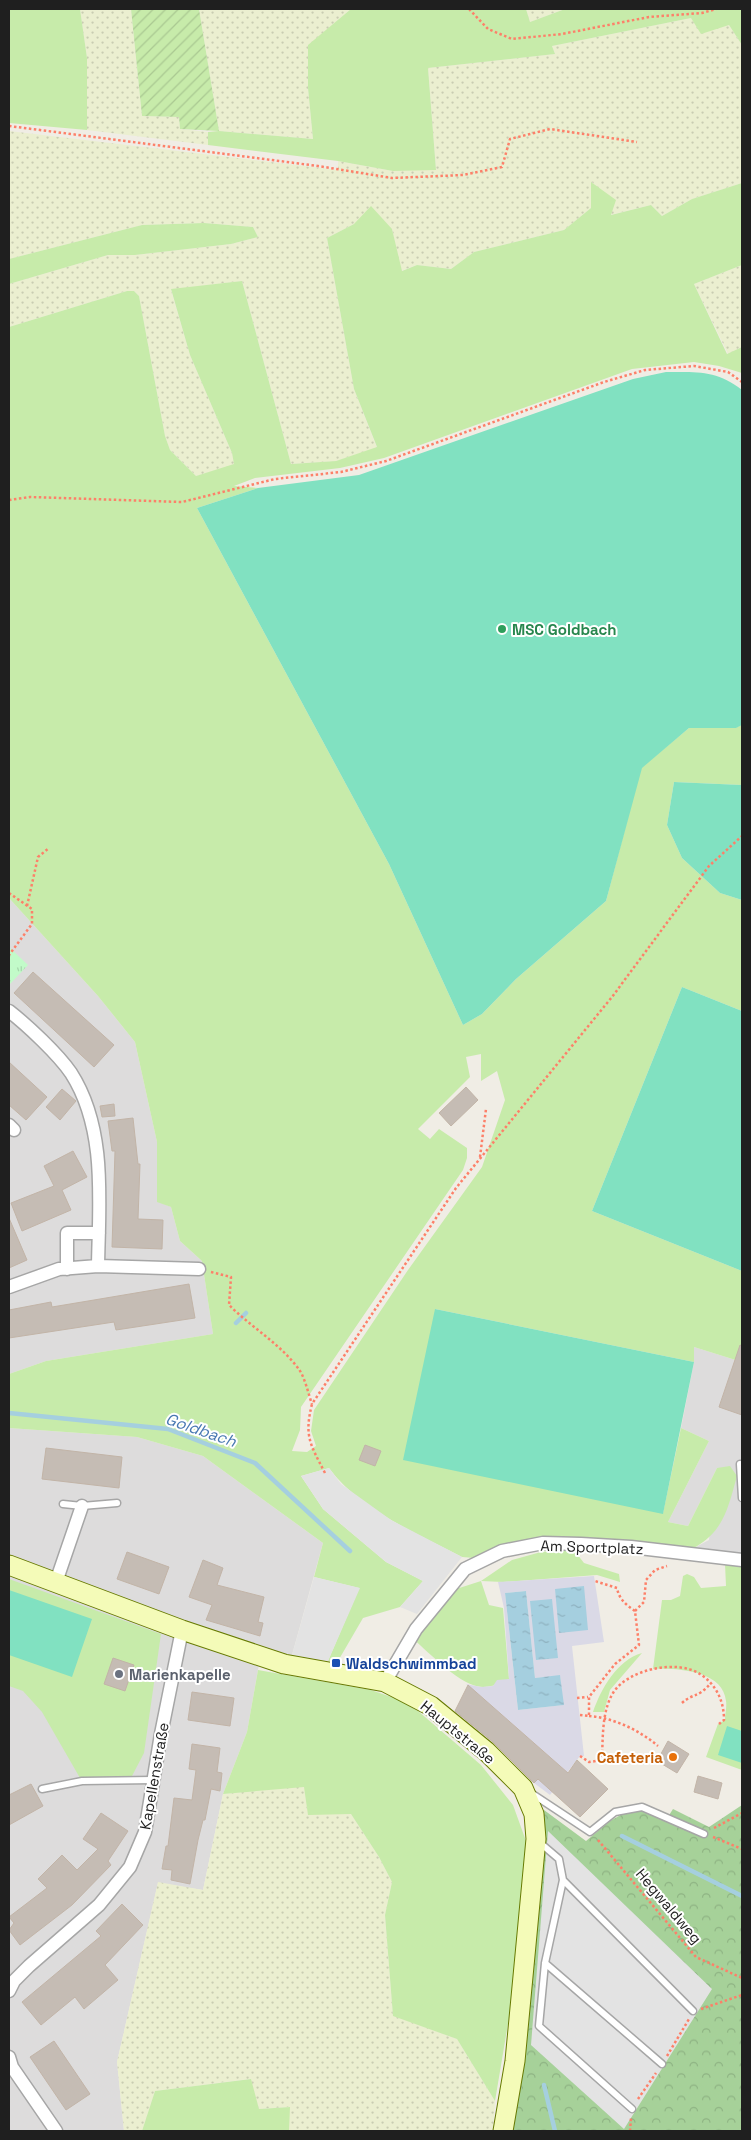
<svg xmlns="http://www.w3.org/2000/svg" width="751" height="2140" font-family="'Space Grotesk',sans-serif">
<defs>
<pattern id="farmland-dots" width="8" height="8" patternUnits="userSpaceOnUse" patternTransform="scale(1.25)"><rect width="8" height="8" fill="#ebefd0"/><path d="M2 2h.1M6 6h.1" fill="none" stroke="#c9ccb2" stroke-width="1.8" stroke-linecap="round"/></pattern>
<pattern id="forest-crowns" width="20" height="18" patternUnits="userSpaceOnUse" patternTransform="scale(1.25)"><rect width="20" height="18" fill="#a6d199"/><path d="M2 6a3 3 0 1 1 6 0M12 15a3 3 0 1 1 6 0" fill="none" stroke="#8eb383"/></pattern>
<pattern id="park-tufts" width="24" height="20" patternUnits="userSpaceOnUse" patternTransform="scale(1.25)"><rect width="24" height="20" fill="#c2fbc9"/><path d="M3 7l-1-3M5 7V3M7 7l1-3M15 17l-1-3M17 17v-4M19 17l1-3" fill="none" stroke="#a6d7ac"/></pattern>
<pattern id="garden-furrows" width="10" height="10" patternUnits="userSpaceOnUse" patternTransform="scale(1.25)"><rect width="10" height="10" fill="#c7ebaa"/><path d="M-1 1l2-2M0 10L10 0M9 11l2-2" fill="none" stroke="#aac992"/></pattern>
<pattern id="water-ripples" width="26" height="14" patternUnits="userSpaceOnUse" patternTransform="scale(1.25)"><rect width="26" height="14" fill="#a5cfdf"/><path d="M2 4q2-2 4 0t4 0M15 11q2-2 4 0t4 0" fill="none" stroke="#8eb1bf"/></pattern>
</defs>
<rect width="100%" height="100%" fill="#f0ede5"/>
<!-- residential -->
<path fill="#dddcdc" d="M9 898 98 996 135 1042 157 1142V1201L171 1207 180 1241 202 1261 213 1334 46 1361 9 1374Z
M694 1347 742 1362V1554L694 1548 709 1540 717 1468 688 1526 668 1522 709 1441 681 1428 694 1362Z
M9 1428 137 1437 203 1456 323 1543 292 1655 262 1647 247 1732 223 1794 203 1890 158 1883 117 2062 124 2131H9Z"/>
<!-- farmland -->
<path fill="url(#farmland-dots)" d="M80 9H131L142 116 179 117 180 129 208 132V145L87 130V58Z
M199 9H351L308 46V88L313 139 219 131Z
M526 9H565L530 22Z
M691 18 729 25 742 45V183L692 199 662 216 651 205 610 215 592 182 591 208 564 230 474 252 451 269 417 265 401 271 392 229 354 224 327 238 354 389 377 448 336 461 291 464 242 281 171 290 190 355 232 453 235 465 196 476 170 450 165 436 139 296 134 291H127L9 327V284L108 255H135L231 244 258 237 253 227 204 223 142 225 9 259V131L338 170V161L393 171 436 169 428 68 555 54 552 46Z
M742 265V347L728 354 694 284Z
M304 1786 351 1814 379 1857 392 1882 385 1915 393 2015 457 2039 495 2101 493 2131H289V2107L259 2109 250 2079 155 2091 142 2131H124L117 2062 158 1882 203 1890 223 1794Z"/>
<!-- grass -->
<path fill="#c7ebaa" fill-rule="evenodd" d="M9 9H80L87 58V130L9 123Z
M351 9H526L530 22 565 9H742V45L729 25 701 34 691 18 552 46 555 54 428 68 436 170 393 171 338 161 208 145V132L219 131 313 139 308 88V45Z
M591 182 616 200 611 215 651 205 662 216 692 199 742 183V265L694 284 727 354 742 347V373L719 366 694 362 632 369 384 458 340 468 255 478 234 486 258 488 197 508 389 864 463 1025 482 1014 516 979 606 901 641 768 689 728H735L742 725V785L674 782 667 825 682 858 720 893 742 900V1011L682 987 592 1211 742 1271V1362L694 1347V1362L435 1309 663 1513 681 1428 709 1441 668 1522 688 1526 717 1468 730 1466 737 1476C728 1508 724 1531 694 1548L582 1538H540L498 1546 474 1558 462 1557C416 1533 360 1510 329 1468L301 1476 323 1509 386 1562 423 1581 400 1607 363 1618 338 1661H328L359 1588 314 1577 323 1543 203 1456 137 1437 9 1428V1374L46 1361 213 1334 202 1261 180 1241 171 1207 157 1202V1142L135 1042 98 996 9 898V327L127 291H134L139 296 165 436 170 450 196 476 234 464 232 453 190 355 171 289 242 281 291 464 336 461 377 447 354 389 327 238 354 224 371 206 392 229 402 271 417 265 451 269 474 252 564 230 591 208ZM481 1054V1081L497 1071 505 1100 482 1167 408 1270 314 1410 311 1431 316 1446 307 1452 292 1451 300 1430 301 1407 463 1170 467 1158V1148L439 1129 430 1139 418 1129 470 1077 466 1057Z
M204 223 253 227 258 237 231 244 135 255H108L9 284V259L142 225Z
M573 1549 584 1563 619 1574 620 1582 597 1575 503 1582 481 1581 489 1605 503 1608 509 1679C501 1683 493 1687 483 1687 461 1687 430 1653 413 1639L450 1591 481 1581 512 1560 541 1552Z
M725 1564 742 1567V1770L706 1757 718 1724 725 1720C725 1714 727 1707 726 1701 723 1670 676 1668 653 1669L662 1600H671L680 1596 683 1576 687 1574 694 1577 701 1588 726 1586Z
M9 1579 161 1634 144 1753 132 1776 80 1778 42 1712 23 1691 9 1686Z
M642 1653 610 1690 604 1712H593C601 1689 617 1660 642 1653Z
M258 1670 371 1690 397 1699 418 1711 481 1765 513 1805 526 1841 515 1982 495 2101 457 2039 393 2016 385 1915 392 1882 379 1857 351 1814 308 1815 304 1787 223 1794 247 1732Z
M251 2079 259 2109 290 2107 289 2131H142L155 2091Z"/>
<!-- forest -->
<path fill="url(#forest-crowns)" d="M742 1805V2131H513L526 2042 544 1810 586 1841 610 1821 635 1807 666 1820 673 1809 709 1827Z"/>
<!-- park -->
<path fill="url(#park-tufts)" d="M9 947 28 965 9 985Z"/>
<!-- garden -->
<path fill="url(#garden-furrows)" d="M131 9H199L219 131 180 129 179 117 142 116Z"/>
<!-- pitch -->
<path fill="#81e1c1" d="M666 372C697 372 717 370 742 390V725L736 728H689L642 768 606 901 516 979 482 1014 463 1025 389 864 197 508 258 488 359 475 633 379Z
M674 782 742 785V900L720 893 682 858 667 825Z
M682 987 742 1011V1271L592 1211Z
M435 1309 694 1362 663 1514 403 1460Z
M9 1590 92 1619 72 1677 9 1655Z
M727 1726 742 1731V1763L718 1755Z"/>
<!-- parking -->
<path fill="#e3e3e3" d="M329 1468 341 1484 391 1520 462 1557 417 1614 400 1607 423 1581 386 1562 323 1509 301 1476Z
M314 1577 360 1588 328 1661 292 1655Z
M548 1831 712 1989 624 2129 531 2045Z"/>
<!-- plaza -->
<path fill="#dad9e6" fill-rule="evenodd" d="M594 1576 604 1642 572 1646 584 1756H580L550 1795 534 1783 556 1763 466 1684 481 1687 493 1686 497 1680 509 1679 504 1608 498 1582ZM526 1591 535 1678 560 1676 563 1705 518 1710 505 1593Z"/>
<!-- water -->
<path fill="url(#water-ripples)" d="M584 1586 588 1630 559 1633 555 1589Z
M526 1591 535 1678 560 1675 564 1705 518 1710 505 1593Z
M552 1599 558 1658 536 1660 530 1601Z"/>
<g fill="none" stroke-linecap="round" stroke-linejoin="round">
<!-- stream -->
<path stroke="#a5cfdf" stroke-width="4.5" d="M236 1323 246 1313
M9 1413 168 1429 255 1463 350 1551
M622 1836 742 1896
M544 2085 555 2131"/>
</g>
<!-- building -->
<path fill="#c5bcb4" stroke="#c2b4a7" d="M33 972 114 1045 94 1067 14 993Z
M9 1062 47 1097 26 1120 9 1105Z
M466 1087 478 1100 451 1126 439 1113Z
M62 1089 76 1101 60 1120 46 1107Z
M114 1104 115 1116 102 1117 100 1106Z
M133 1118 138 1164H140L138 1219 163 1220 162 1249 112 1247 115 1151H112L108 1121Z
M73 1151 87 1177 62 1190 71 1210 22 1231 11 1203 54 1186 44 1166Z
M9 1218 27 1260 9 1268Z
M189 1284 195 1318 116 1330 114 1322 9 1338V1310L51 1302 52 1307 94 1300Z
M740 1345 742 1346V1415L719 1407Z
M365 1445 381 1451 375 1466 359 1460Z
M46 1448 122 1457 119 1488 42 1479Z
M127 1552 169 1567 159 1594 117 1579Z
M203 1560 223 1568 217 1585 264 1597 258 1622 263 1623 260 1636 206 1620 212 1605 189 1597Z
M113 1658 134 1665 125 1691 104 1684Z
M468 1685 568 1773 577 1760 608 1789 580 1817 538 1779 534 1783 493 1742 455 1711Z
M192 1692 234 1698 230 1726 188 1720Z
M668 1741 689 1754 677 1773 657 1761Z
M192 1744 220 1748 217 1772 222 1773 220 1791 211 1789 205 1820H203L198 1840 190 1884 171 1880 172 1870 162 1869 166 1846H168L174 1798 192 1800 196 1770 189 1769Z
M698 1776 722 1783 718 1799 694 1792Z
M31 1784 43 1806 9 1825V1795Z
M101 1813 128 1831 108 1861 111 1865 72 1905 20 1945 9 1930 14 1923 9 1917 47 1888 38 1879 62 1855 77 1870 98 1849 83 1839Z
M122 1904 143 1925 105 1965 118 1980 84 2009 75 1997 41 2025 22 2002 101 1936 96 1931Z
M54 2041 90 2094 66 2110 30 2057Z"/>
<g fill="none" stroke-linecap="round" stroke-linejoin="round">
<defs>
<path id="lane" d="M740 1464 742 1498
M63 1504 82 1506 117 1503
M42 1789 82 1781 153 1780
M531 1793 590 1832 615 1812 642 1807 704 1834
M539 1842 559 1859 563 1880 693 2011
M563 1880 545 1963 539 2026 632 2109
M545 1963 662 2064"/>
<path id="street" d="M9 1011C27 1025 58 1054 71 1073 107 1129 99 1202 98 1266
M9 1125 14 1130
M67 1269V1233H99
M9 1287 59 1269 98 1266 199 1269
M56 1582 82 1506
M385 1682 416 1629 465 1569 502 1551 543 1543 581 1544 631 1547 742 1560
M9 1991 14 1981 29 1966 99 1905 130 1867 145 1832 161 1734 182 1630
M9 2057 12 2067 56 2131"/>
<path id="secondary" d="M9 1565 182 1630 284 1664 385 1682 431 1706 486 1751 523 1788 534 1814 536 1839 515 2061 503 2131"/>
</defs>
<!-- lane casing -->
<use href="#lane" stroke="#a6a6a6" stroke-width="9"/>
<!-- street casing -->
<use href="#street" stroke="#a6a6a6" stroke-width="15"/>
<!-- secondary casing -->
<use href="#secondary" stroke="#677a02" stroke-width="21"/>
<!-- path -->
<path stroke="#fd8069" stroke-width="2.5" stroke-dasharray="2.5 2.5" stroke-linecap="butt" d="M469 9 488 29 512 39 562 34 649 17 702 13 716 9
M9 126 318 166 392 178 463 175 502 167 510 139 550 129 637 142
M9 500 30 497 182 502 275 479 341 472 386 461 604 382 645 370 694 366 728 372 742 382
M9 893 32 909V924L9 955
M27 906 38 857 49 848
M480 1157 486 1109
M211 1272 231 1277 229 1305C251 1327 279 1343 298 1368 305 1377 308 1393 312 1404
M325 1473C310 1444 304 1436 312 1404L456 1188 612 997 709 866 742 836
M635 1611 644 1602 646 1580 655 1570 667 1566
M577 1698 588 1697
M682 1703C693 1693 698 1698 710 1684
M580 1715 589 1716V1697L615 1664 639 1645 635 1611C626 1605 619 1599 617 1588L595 1581
M589 1716C614 1718 639 1730 658 1746
M580 1756 589 1762 596 1761 602 1757C603 1736 602 1711 613 1693 628 1669 677 1659 700 1674 717 1685 724 1702 724 1720L719 1724
M714 1828 742 1813
M713 1837 742 1849
M598 1840 696 1957 742 1978
M701 2009 742 1995
M667 2056 689 2019
M638 2099 656 2073
M630 2131 631 2118"/>
<!-- lane -->
<use href="#lane" stroke="#fff" stroke-width="6"/>
<!-- street -->
<use href="#street" stroke="#fff" stroke-width="12"/>
<!-- secondary -->
<use href="#secondary" stroke="#f4fbb8" stroke-width="19"/>
</g>
<!-- markers -->
<circle fill="#2e9e5b" stroke="#fff" stroke-width="2" cx="502" cy="629" r="5"/>
<rect fill="#1a4fb4" stroke="#fff" stroke-width="2" x="331" y="1658" width="10" height="10" rx="2.5"/>
<circle fill="#6b7280" stroke="#fff" stroke-width="2" cx="119" cy="1674" r="5"/>
<circle fill="#e8710a" stroke="#fff" stroke-width="2" cx="673" cy="1757" r="5"/>
<g text-anchor="middle" dominant-baseline="central" stroke-width="4" stroke-linejoin="round" paint-order="stroke">
<!-- leisure labels -->
<g font-size="15" font-weight="bold" fill="#27864d" stroke="#fff" text-anchor="start">
<text x="512" y="629">MSC Goldbach</text>
</g>
<!-- street labels -->
<g font-size="15" fill="#1f1f1f" stroke="#fff">
<text transform="translate(592 1547) rotate(2)">Am Sportplatz</text>
<text transform="translate(458 1732) rotate(39)">Hauptstraße</text>
<text transform="translate(154 1776) rotate(-80)">Kapellenstraße</text>
<text transform="translate(669 1906) rotate(50)">Hegwaldweg</text>
</g>
<!-- transit labels -->
<g font-size="15" font-weight="bold" fill="#164399" stroke="#fff" text-anchor="start">
<text x="346" y="1663">Waldschwimmbad</text>
</g>
<!-- worship labels -->
<g font-size="15" font-weight="bold" fill="#5b616d" stroke="#fff" text-anchor="start">
<text x="129" y="1674">Marienkapelle</text>
</g>
<!-- food labels -->
<g font-size="15" font-weight="bold" fill="#c56008" stroke="#fff" text-anchor="end">
<text x="663" y="1757">Cafeteria</text>
</g>
<!-- water labels -->
<g font-size="16" font-style="italic" fill="#4878b2" stroke="#fff">
<text transform="translate(201 1430) rotate(19)">Goldbach</text>
</g>
</g>
<!-- border -->
<rect width="751" height="2140" fill="none" stroke="#1f1f1f" stroke-width="20"/>
</svg>
